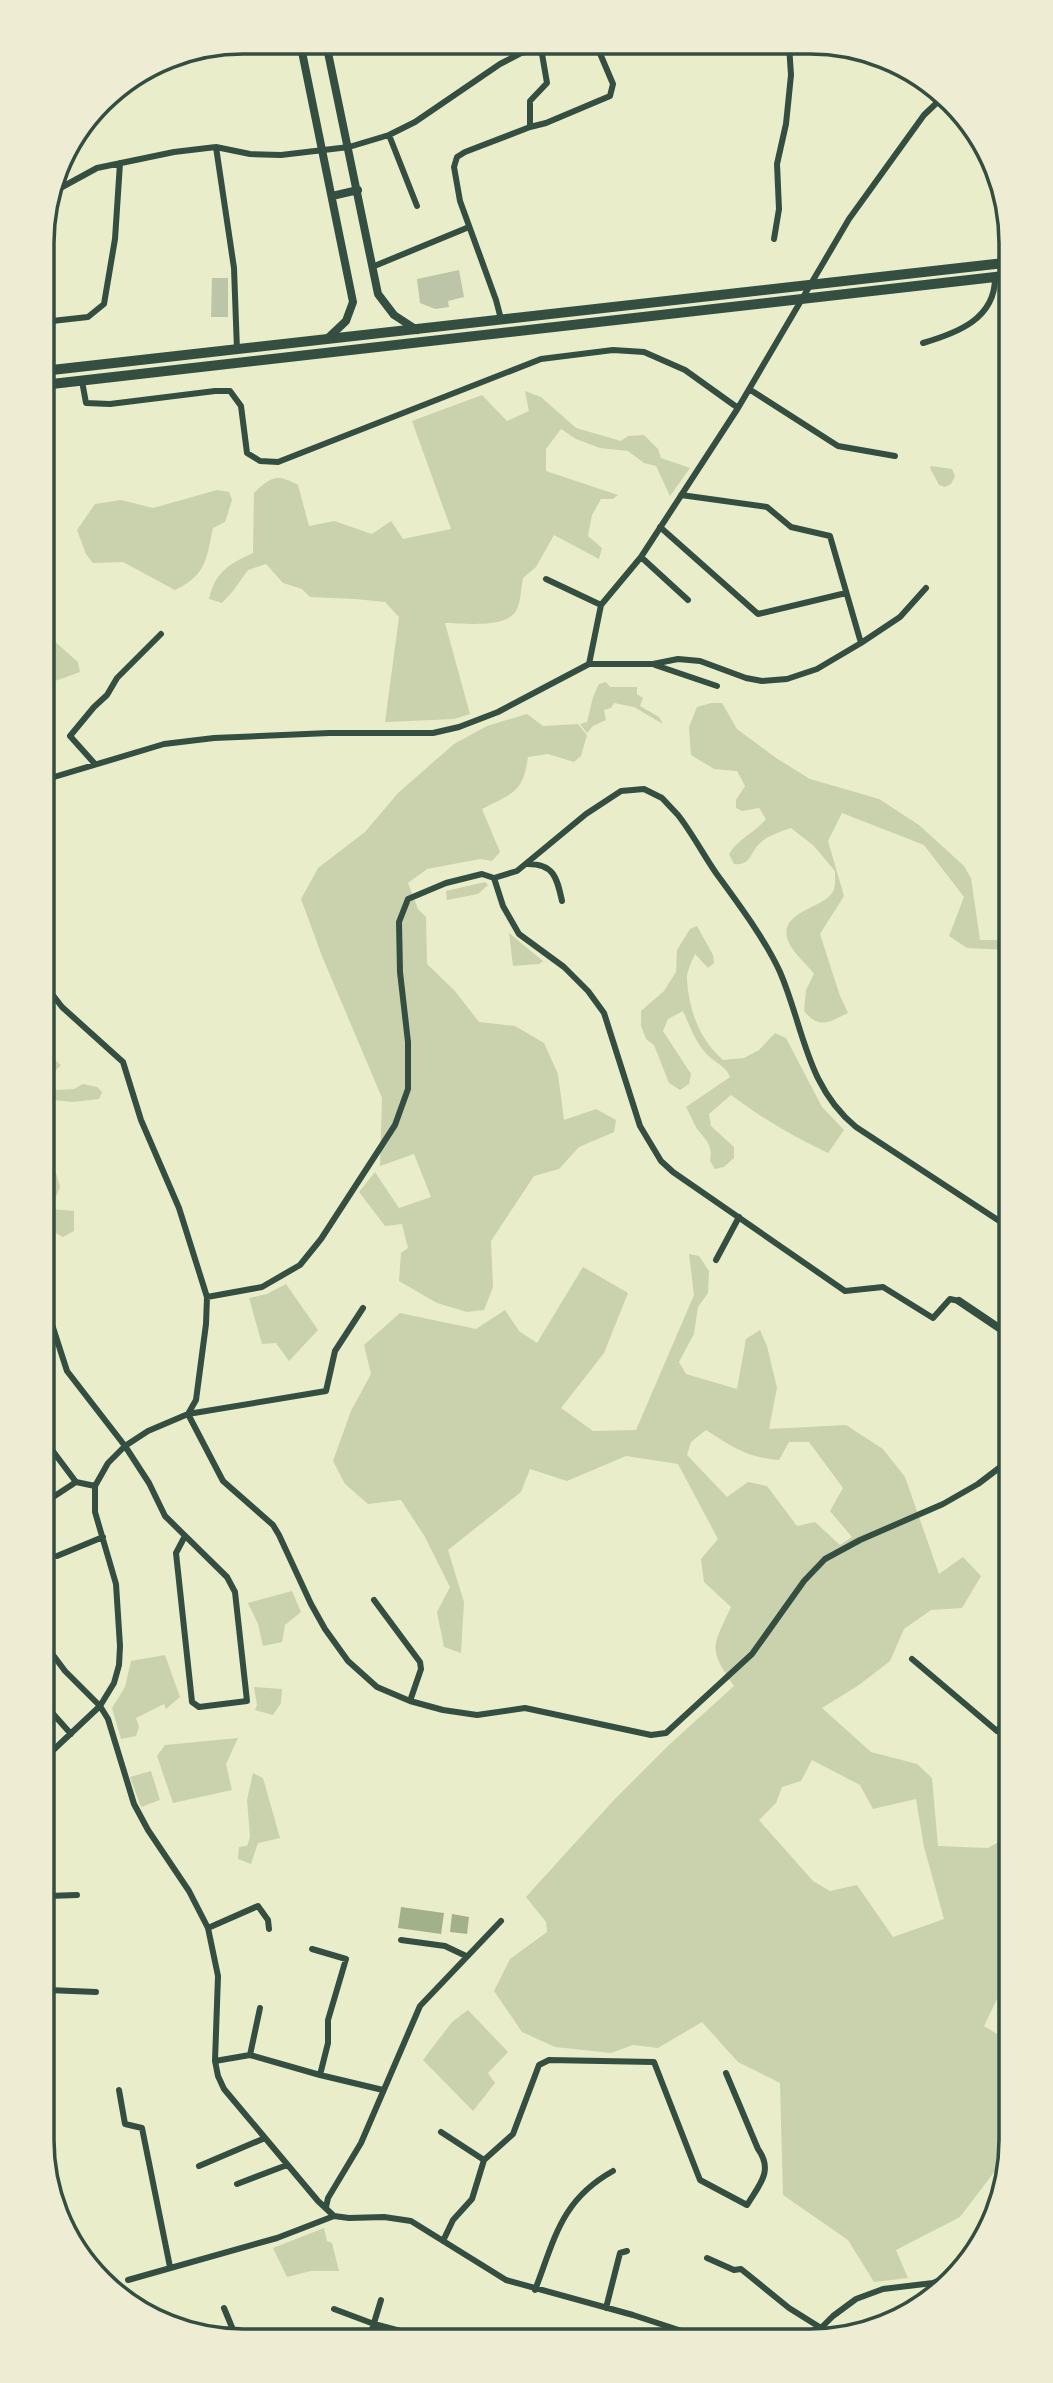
<svg xmlns="http://www.w3.org/2000/svg" width="1053" height="2383" font-family="Signika,sans-serif">
<rect width="100%" height="100%" fill="#e9edc9"/>
<!-- green -->
<path fill="#cad2ad" fill-rule="evenodd" d="M525 391 541 397 576 428 621 441 628 436 644 435 658 449 661 458 690 468 670 496 656 466 644 463 628 451 600 448 576 439 561 429 546 449V471L618 495 613 499H601L592 515 588 536 602 548 599 559 554 535 536 567 523 578C521 587 521 603 516 611 505 629 463 623 445 623L470 714 454 719 385 722 399 617 385 602 355 599 310 597 302 589 283 583 266 564 248 570 233 591 222 603 209 599C215 572 229 564 253 553L254 493C271 477 276 473 298 485L309 526 334 521 372 534 391 521 403 539 451 529 412 421 482 395 507 421 529 411Z
M931 466 952 469 955 476 951 484 945 487 939 485 930 468Z
M217 490 229 492 232 500 225 522 213 528C206 559 207 575 175 590L123 562 93 563 86 554 77 530 95 504 121 500 153 508Z
M44 562 50 567 52 586 44 630Z
M44 632 78 662 80 672 44 685Z
M606 682 610 687H637V694L643 698 640 706 659 717 663 724 634 707 614 703 611 708 604 710 606 720 593 726 587 733 580 724 587 722 593 697 599 684Z
M711 703H722L737 729 776 758 810 779 879 799 919 825 964 866 971 878 980 940H1007V950L967 948 949 936 964 897 924 845 842 813 828 841 844 896 820 934 840 996 848 1013C829 1022 820 1030 804 1011L806 990 814 974C807 964 794 954 789 943 775 912 822 909 832 893 836 887 835 879 835 871L814 846 791 828C780 832 768 835 759 844 750 853 751 866 734 864L729 854C739 838 754 834 766 819L759 808 742 811 736 808V800L745 786 737 771 714 769 691 755 689 727 697 707Z
M527 714 543 726 578 724 587 735 581 756 574 762 548 754 528 757C523 794 512 793 482 809L500 852 492 861 480 859 427 869 408 883 418 909 426 917 427 964 455 991 479 1022 515 1026 544 1043 558 1074 564 1120 596 1109 616 1120 614 1132 579 1147 559 1169 534 1176 491 1241 493 1287 484 1310 467 1312 437 1303 399 1281 401 1253 408 1248 402 1224 385 1226 359 1192 375 1172 399 1208 431 1197 414 1154 380 1166 382 1098 322 956 301 899 318 868 365 832 398 793 454 744 487 726Z
M485 882 488 885 478 894 447 900 446 891Z
M697 926 713 955 714 963 708 968 695 954C692 962 686 972 687 980 689 1011 700 1040 723 1060L744 1058 759 1050 775 1033 786 1038 822 1107 844 1130 828 1153C793 1137 762 1118 731 1095L709 1114 711 1126 734 1147V1158L724 1167 715 1169 710 1161C713 1145 706 1140 697 1129 693 1122 690 1114 686 1107L730 1077C726 1065 712 1062 704 1051 694 1039 689 1024 683 1011L668 1019 663 1031 691 1074 689 1084 680 1090 669 1083 654 1045 646 1039 641 1026V1011L664 991 676 972 677 950 690 929Z
M509 933 543 961 539 964 513 966Z
M56 1061 61 1065 50 1076 56 1090 74 1089 83 1084 97 1087 102 1092 99 1099 73 1102 53 1100 45 1103V1066Z
M46 1163 56 1173 60 1187 51 1209 74 1211V1231L63 1237 46 1228Z
M689 1254 699 1256 709 1271 708 1293 698 1307 694 1334 679 1362 686 1374 737 1389 746 1339 760 1330 767 1346 777 1388 769 1429 846 1425 883 1449 905 1477 939 1574 963 1557 981 1576 962 1608 931 1610 904 1629 890 1661 859 1685 822 1708 871 1752 917 1764 932 1778 938 1846 988 1848 1009 1836 1010 1995H999L984 2026 1010 2042V2079L1007 2096 1010 2097 1011 2153 1004 2171 998 2167 960 2217 896 2250 908 2278 874 2282 848 2240 783 2195 780 2083 738 2062 702 2022 658 2048 633 2045 611 2053 555 2047 522 2032 494 1991 510 1959 547 1932 546 1922 526 1897 613 1801 670 1744 734 1686C708 1648 712 1648 731 1607L704 1582 701 1559 718 1539 678 1464 626 1456 567 1481 530 1469 521 1492 448 1550 464 1602 461 1653 444 1647 437 1612 450 1587 425 1537 401 1500 368 1504 345 1484 333 1461 351 1411 371 1374 364 1345 400 1313 476 1329 505 1310 519 1331 537 1343 583 1267 628 1293 604 1353 561 1408 593 1431 636 1430 694 1295ZM706 1430C734 1448 746 1457 779 1460L789 1442H809L843 1488 830 1511 852 1537 840 1545 815 1522 797 1526 767 1486 748 1482 727 1497 687 1455 691 1442ZM812 1760 860 1785 873 1809 916 1799 924 1847 944 1919 893 1937 857 1885 830 1891 813 1881 759 1820 776 1803 782 1787 801 1781Z
M286 1284 318 1330 289 1361 276 1343 262 1344 249 1298 267 1294Z
M292 1591 301 1612 285 1625 282 1642 263 1646 258 1624 248 1603Z
M165 1655 180 1697 166 1709 164 1704 136 1718 139 1727 136 1736 121 1739 112 1708 125 1687 131 1661Z
M254 1687 282 1689 281 1703 273 1715 255 1710 257 1705Z
M238 1738 226 1764 232 1790 173 1803 157 1756 165 1745Z
M151 1771 160 1800 141 1807 130 1777Z
M253 1773 263 1778 280 1838 258 1843 251 1864 238 1859 239 1847 247 1846 250 1837 247 1800Z
M468 2010 508 2052 488 2073 495 2083 473 2111 423 2060 452 2022Z
M324 2228 327 2241 332 2243 339 2271H311L287 2277 273 2248Z"/>
<!-- water -->
<path fill="#a3b18a" d="M401 1907 444 1913 441 1934 398 1928Z
M452 1914 469 1917 467 1934 450 1932Z"/>
<!-- building -->
<path fill="#bcc5a7" d="M459 270 464 297 448 301 449 307 435 309 420 303 417 279Z
M212 278H228V317H211Z"/>
<g fill="none" stroke-linecap="round" stroke-linejoin="round">
<!-- minor -->
<path stroke="#344e41" stroke-width="6" d="M530 127 546 123 610 96 613 84 596 44
M389 135 417 206
M216 147 234 268 237 350
M53 192 97 168 174 152 216 147 250 154 281 155 349 147 389 135 415 122 500 64 521 53 556 44
M774 239 779 209 777 164 786 124 791 75 789 45
M372 267 469 227
M501 319 496 300 460 201 454 167 457 157 465 152 530 127V101L547 83 541 48
M43 322 88 317 104 304 115 239 120 163
M923 343C957 333 995 319 995 278
M82 381 86 403 110 404 215 391H230L241 406 247 453 260 461 278 462 541 359 613 350 644 352 685 370 738 408
M749 389 838 446 895 456
M681 495 767 507 791 527 830 536 861 643
M660 527 758 614 846 593
M641 557 688 600
M546 579 601 605
M589 664 601 605 641 557 738 408 849 219 924 115 945 95
M655 665 717 686
M95 764 70 736 94 707 107 695 117 678 161 634
M44 780 164 744 214 738 329 733H433L459 727 498 712 589 664H653L678 659 700 661 746 678 762 681 787 679 817 669 861 643 900 617 926 588
M526 864C554 863 557 878 562 901
M494 878 503 906 519 934 564 967 588 991 604 1013 640 1126 661 1161 673 1172 845 1291 883 1287 933 1318 950 1299 959 1301
M45 985 62 1007 123 1062 141 1120 179 1208 207 1297 206 1324 196 1400 188 1414
M716 1260 739 1217
M207 1297 262 1287 300 1265 321 1239 395 1125 408 1089V1042L400 972 399 922 408 899 446 883 482 874 494 878 517 871 586 814 621 791 644 789 662 798 678 815C692 833 703 854 716 873 737 902 765 939 780 972 804 1028 806 1086 856 1127L1007 1226
M46 1306 67 1371 125 1446 149 1483 165 1516 227 1577 235 1592 247 1701 199 1707 192 1702 176 1553 185 1536
M188 1414 223 1481 273 1525 279 1535 311 1604 325 1629 348 1661 377 1687 410 1701 443 1710 477 1715 525 1708 651 1735 666 1733 752 1654 804 1581 825 1559 860 1540 943 1504 978 1484 1003 1465 1008 1458
M46 1442 76 1482
M47 1501 76 1482 95 1486
M57 1556 103 1537
M374 1600 420 1662 421 1669 410 1701
M47 1647 65 1671 100 1706 108 1719 134 1804 148 1830 189 1891 208 1928 218 1976 215 2061 218 2076 224 2089 318 2201 334 2216
M912 1659 997 1731 1009 1717
M47 1707 71 1734
M48 1755 100 1706 114 1683 119 1665 120 1646 116 1584 95 1512V1486L108 1463 125 1446 148 1431 188 1414 326 1391 335 1351 363 1308
M48 1896 77 1895
M208 1928 258 1906 268 1920 269 1929
M401 1940 445 1946 466 1956
M312 1949 346 1959 328 2020V2043L320 2075
M48 1990 96 1992
M48 2051 51 2055 49 2070
M250 2055 320 2075 383 2090
M215 2061 250 2055 260 2008
M119 2090 125 2124 142 2128 170 2267
M441 2132 484 2160
M199 2166 265 2138
M237 2184 287 2165
M326 2207 328 2198 361 2143 420 2006 501 1921
M443 2241 453 2220 472 2199 484 2160 513 2134 539 2065 549 2060 654 2062 700 2180 747 2205C759 2185 774 2171 758 2149L726 2073
M707 2258 734 2270 741 2269 789 2308 821 2328
M128 2280 277 2238 334 2216 349 2218 384 2217 411 2221 506 2280 633 2315 694 2335
M535 2290C555 2238 561 2200 613 2171
M224 2308 236 2337
M606 2308 620 2253 627 2251
M334 2309 374 2324 408 2333
M815 2334 833 2316 856 2299 883 2289 933 2283 959 2272
M370 2336 381 2300"/>
<!-- tertiary -->
<path stroke="#344e41" stroke-width="8" d="M300 42 353 302 346 321 327 339
M326 43 378 294 394 315 417 330
M332 196 358 190
M959 1301 1008 1334"/>
<!-- trunk -->
<path stroke="#344e41" stroke-width="10" d="M43 371 1004 263
M43 385 1004 276"/>
</g>
<!-- crop -->
<path d="M0 0H1053V2383H0ZM243 54H810A189 189 0 0 1 999 243V2140A189 189 0 0 1 810 2329H243A189 189 0 0 1 54 2140V243A189 189 0 0 1 243 54Z" fill="#eeecd3" fill-rule="evenodd"/>
<path fill="none" stroke="#344e41" stroke-width="3.5" d="M243 54H810A189 189 0 0 1 999 243V2140A189 189 0 0 1 810 2329H243A189 189 0 0 1 54 2140V243A189 189 0 0 1 243 54Z"/>
</svg>
